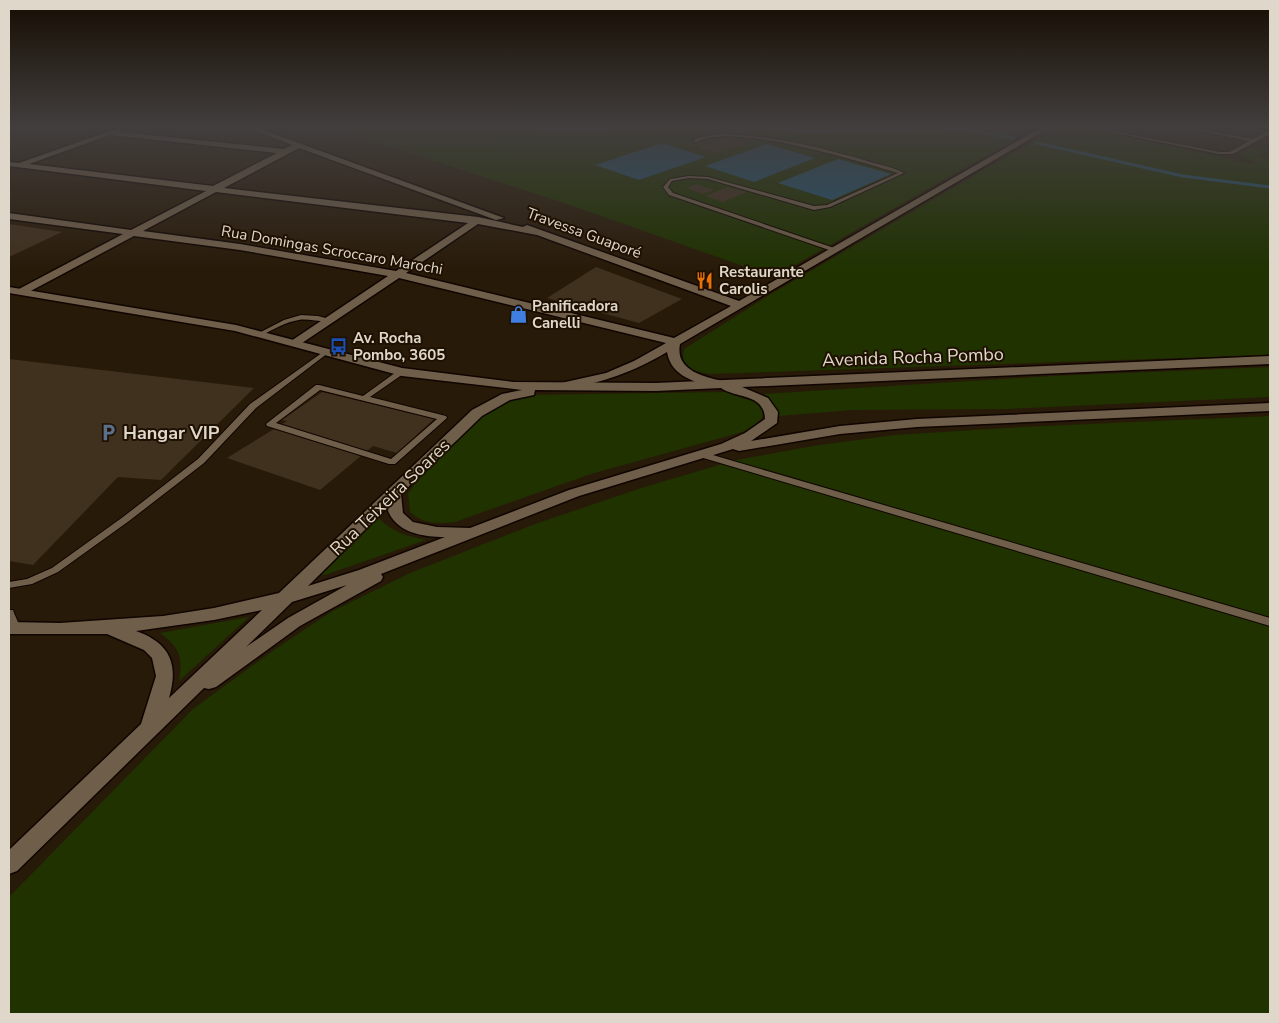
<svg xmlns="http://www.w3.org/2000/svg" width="1279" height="1023" font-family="'Nunito Sans',sans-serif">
<rect width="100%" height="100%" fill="#281a08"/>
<!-- green -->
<path fill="#1f3200" d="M331 127H1014L1018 131 1013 140 774 277 573 206Z
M1058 127H1082L1252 164 1254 161 1245 158 1241 153 1251 147 1266 150 1258 156 1270 159V355L710 374 694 371 682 362 684 349 771 294Z
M1270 367V397L1006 409 853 410 778 416 774 404 763 394 1052 376Z
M725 392C740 395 754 397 763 410 764 424 750 429 739 433L591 474 455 522C438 524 423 524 410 512L408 494 414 485 481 414 490 407 520 395Z
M1270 416V1014H9V897L193 709 274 650 331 612 410 573 535 524 641 488 736 460 813 446 894 435 1021 427Z
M378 517C391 532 407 536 426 540L325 575 318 574Z
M249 617 179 681C183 657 180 648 160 633Z"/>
<!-- water -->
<path fill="#235572" d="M662 143 706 157 639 180 595 165Z
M767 144 815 158 754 182 705 166Z
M838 159 891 174 832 200 778 183Z"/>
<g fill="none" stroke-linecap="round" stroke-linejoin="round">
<!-- stream -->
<path stroke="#235572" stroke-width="3" d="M484 127 570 130 673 127
M736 127 801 131 966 130 1013 138
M1037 143 1183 176 1270 187"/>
</g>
<!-- building -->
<path fill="#40301e" d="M728 137 747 143 716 153 698 148Z
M696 184 714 190 703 194 686 188Z
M728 187 746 192 723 202 705 196Z
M9 224 62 232 9 257Z
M596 267 682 299 639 323 547 298Z
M9 359 254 388 161 480 118 477 33 565 9 561Z
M322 392 434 419 397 453 373 446 320 490 227 458 287 421 282 420Z"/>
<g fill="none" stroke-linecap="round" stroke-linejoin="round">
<defs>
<path id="service" d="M1085 127H1093L1219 152H1230L1249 141 1180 127H1188L1253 139 1264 133 1236 127H1244L1268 132 1270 131V134L1233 154H1219Z
M719 134C769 135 816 146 864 160 877 164 893 167 904 173L830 207 814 210 708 179 689 178 672 181 668 187 673 193 837 249V251L835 252 669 195 663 187 670 179 689 176 708 177 814 206 827 205 898 173C860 162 726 120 696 143L694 142 696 138Z
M301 315 318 316 333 320C327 324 308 318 299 320 286 322 274 329 262 335L260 336 257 334 284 320Z
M326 350 329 352 328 353 256 408 204 463 129 521 58 572 32 584 9 588V582L27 579 52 568 123 517 198 459 250 404Z
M399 370H405L406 372 370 397 446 416 447 418 395 464H389L267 426 266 424 316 385H319L363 396ZM320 390 437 419 391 459 276 423Z
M700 453H706L1270 618V626L700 457 699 455Z
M9 610H13L14 613 21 629 20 632H12C8 624 9 618 9 610Z"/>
<path id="minor" d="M245 127H255L504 218 496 220 299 148 224 188 478 217 523 227 527 225 739 301 1042 127H1051L680 344C675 370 702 376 722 381L724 384 722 387 718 388C697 383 671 377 667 352 630 374 607 380 565 390L561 389 559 386 561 383 606 373 634 361 666 343 399 278 299 345H291V341L388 276 240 250 134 236 25 294H17V290L123 234 9 219V213L131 230 206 191 9 166V162L19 163 118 128 122 130 120 132 284 149 292 145ZM110 135 277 153 213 186 29 164ZM216 192 468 223 396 271 240 244 143 231ZM478 224 537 235 731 306 674 338 406 273Z"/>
<path id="secondary" d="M9 287 236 325 402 368 513 382 656 383 1270 356V364L742 387 768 398 778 412 777 423 751 441 840 426 917 419 1270 403V411L917 427 840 434 739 451 733 449 579 496 381 574 383 577 381 581 300 626 216 687 209 689 204 688 17 871 9 874V850L141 724 156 676 152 658 144 650 107 634H9V622L60 623 163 616 214 608 279 593 472 410 502 394 522 390 402 376 235 331 9 293ZM721 388C737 399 764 393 765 419L745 433 721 444 569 490 470 528 437 527 413 522 403 513 401 494 482 416 510 400 534 395 535 390 656 391ZM387 508C395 533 423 537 445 537L359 570 308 586ZM347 585 288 618 246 647 292 602ZM262 610 169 698C179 664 170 643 136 631L214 620Z"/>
</defs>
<!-- service casing -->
<use href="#service" stroke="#100500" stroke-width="2"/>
<!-- minor casing -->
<use href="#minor" stroke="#100500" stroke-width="3"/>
<!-- secondary casing -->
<use href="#secondary" stroke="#100500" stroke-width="3"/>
<!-- service -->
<use href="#service" fill="#6f5e4a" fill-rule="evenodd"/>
<!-- minor -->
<use href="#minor" fill="#6f5e4a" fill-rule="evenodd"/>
<!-- secondary -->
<use href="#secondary" fill="#6f5e4a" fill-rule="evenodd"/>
</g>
<!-- sky -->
<linearGradient id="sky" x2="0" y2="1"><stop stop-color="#160e04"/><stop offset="0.47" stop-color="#423e3d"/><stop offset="1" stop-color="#423e3d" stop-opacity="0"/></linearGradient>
<rect width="1279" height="270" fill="url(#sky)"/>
<!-- icons -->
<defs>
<symbol id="restaurant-bare" viewBox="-9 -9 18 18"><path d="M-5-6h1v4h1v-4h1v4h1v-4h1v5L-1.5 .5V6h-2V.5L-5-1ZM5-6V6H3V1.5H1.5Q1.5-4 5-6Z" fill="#e8710a" stroke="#1e1102" stroke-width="2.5" paint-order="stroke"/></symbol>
<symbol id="shop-bare" viewBox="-9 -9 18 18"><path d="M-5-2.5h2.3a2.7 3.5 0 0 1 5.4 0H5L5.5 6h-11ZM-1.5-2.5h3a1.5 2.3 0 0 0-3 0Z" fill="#3f7fe0" stroke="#1e1102" stroke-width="2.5" paint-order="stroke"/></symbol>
<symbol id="bus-bare" viewBox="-9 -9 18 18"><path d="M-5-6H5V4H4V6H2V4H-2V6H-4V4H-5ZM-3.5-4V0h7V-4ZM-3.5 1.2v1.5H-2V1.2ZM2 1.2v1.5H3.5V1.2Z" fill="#1a4fb4" stroke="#1e1102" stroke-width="2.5" paint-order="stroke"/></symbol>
<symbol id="parking-bare" viewBox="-9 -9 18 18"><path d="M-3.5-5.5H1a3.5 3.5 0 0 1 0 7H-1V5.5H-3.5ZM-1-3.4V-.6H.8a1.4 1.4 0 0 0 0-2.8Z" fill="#5c6f8a" stroke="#1e1102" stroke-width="2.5" paint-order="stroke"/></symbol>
</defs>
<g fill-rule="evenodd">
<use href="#restaurant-bare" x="692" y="268" width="25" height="25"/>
<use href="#shop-bare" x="506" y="302" width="25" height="25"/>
<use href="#bus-bare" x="326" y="334" width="25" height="25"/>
<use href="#parking-bare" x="96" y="420" width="25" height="25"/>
</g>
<g text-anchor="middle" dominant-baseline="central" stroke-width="4" stroke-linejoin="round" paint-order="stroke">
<!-- far-street labels -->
<g font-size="15" fill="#e0d7cb" stroke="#1e1102">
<text transform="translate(584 233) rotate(20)">Travessa Guaporé</text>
<text transform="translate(332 250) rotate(10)">Rua Domingas Scroccaro Marochi</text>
</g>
<!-- far-poi labels -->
<g font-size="15" font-weight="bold" fill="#e0d7cb" stroke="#1e1102" text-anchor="start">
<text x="719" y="272">Restaurante<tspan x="719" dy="17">Carolis</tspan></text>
<text x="532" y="306">Panificadora<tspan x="532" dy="17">Canelli</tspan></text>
<text x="353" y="338">Av. Rocha<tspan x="353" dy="17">Pombo, 3605</tspan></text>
</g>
<!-- street labels -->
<g font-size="18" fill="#e0d7cb" stroke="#1e1102">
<text transform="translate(913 357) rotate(-2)">Avenida Rocha Pombo</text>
<text transform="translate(390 497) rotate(-44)">Rua Teixeira Soares</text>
</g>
<!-- poi labels -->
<g font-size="18" font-weight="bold" fill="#e0d7cb" stroke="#1e1102" text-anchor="start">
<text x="123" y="433">Hangar VIP</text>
</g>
</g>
<!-- border -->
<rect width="1279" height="1023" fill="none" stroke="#e0d7cb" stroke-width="20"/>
</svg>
